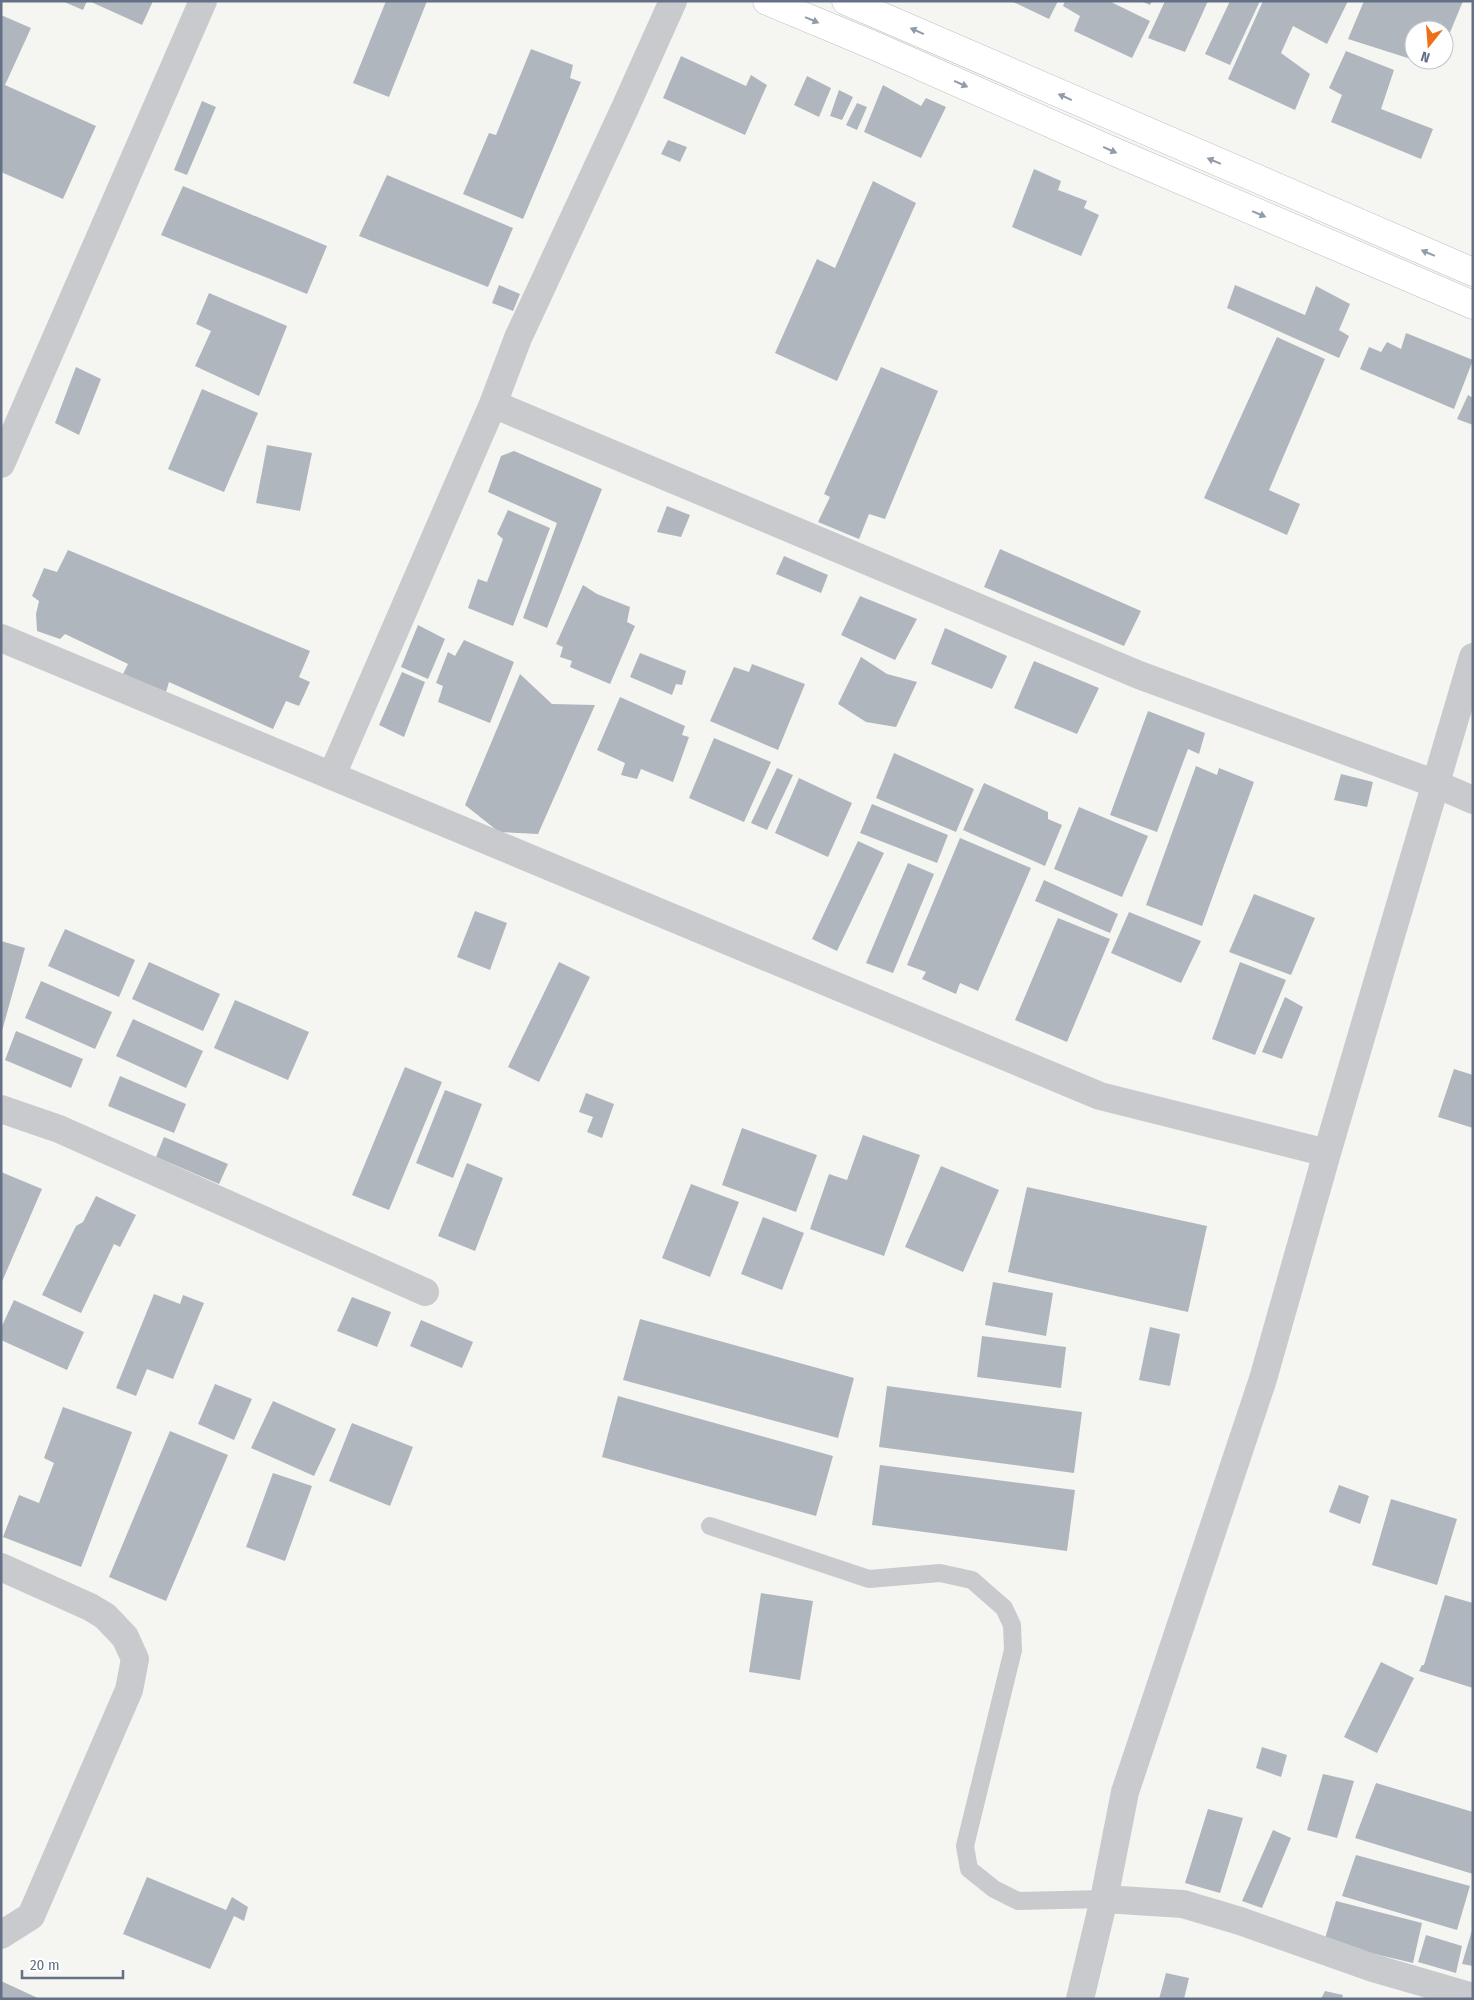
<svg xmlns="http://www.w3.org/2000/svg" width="1474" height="2000" font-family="'Fira Sans Condensed',sans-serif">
<rect width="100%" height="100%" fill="#f5f6f2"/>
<!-- building -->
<path fill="#b0b6bd" d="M62 1H87L83 10Z
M89 1H153L142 25Z
M386 1H427L389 97 353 83Z
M1011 1H1058L1049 19Z
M1065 1H1109L1150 21 1132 58 1074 31 1080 16 1063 6Z
M1141 1H1152L1150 5Z
M1165 1H1208L1185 52 1148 38Z
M1230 1H1260L1230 65 1205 54Z
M1263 1H1348L1327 44 1293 26 1281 53 1310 74 1295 110 1228 79Z
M1364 1H1463L1444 47V30H1414V60L1348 39Z
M1 15 31 28 5 85 96 126 63 199 1 172Z
M531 49 573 65 570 78 581 82 523 219 463 194 489 133 496 135Z
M1346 51 1394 70 1381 109 1433 129 1421 159 1331 122 1342 95 1329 88Z
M681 56 746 86 751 75 767 85 745 135 663 98Z
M1416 60H1439L1436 67Z
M807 76 831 88 819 117 794 105Z
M883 85 921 106 926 98 946 107 921 158 864 132Z
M839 90 853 97 842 120 830 116Z
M202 101 216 107 187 175 174 170Z
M857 103 867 107 857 130 846 125Z
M668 140 687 147 680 162 661 154Z
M1034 169 1061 181 1058 190 1087 201 1084 208 1099 215 1081 256 1012 227Z
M387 175 513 228 488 287 359 236Z
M873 181 916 203 837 381 775 353 817 259 835 268Z
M183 186 327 246 307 294 161 235Z
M499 285 520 294 513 311 492 303Z
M1235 285 1305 315 1316 286 1350 304 1339 330 1349 336 1339 358 1227 308Z
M209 293 287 326 259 396 195 366 211 331 196 324Z
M1406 333 1473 360 1454 409 1360 369 1369 347 1381 352 1387 342 1401 349Z
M1277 337 1325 359 1269 490 1300 504 1287 535 1204 498Z
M76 367 101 379 79 435 55 423Z
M881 367 938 391 885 519 869 514 859 539 818 522 830 497 824 494Z
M202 389 258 413 224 492 168 469Z
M1468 395 1473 398V425L1457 419Z
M267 445 312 453 300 511 256 503Z
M514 451 602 489 547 628 523 618 557 523 488 492 501 456Z
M667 506 690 515 681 537 657 532Z
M508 510 550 528 513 626 468 608 478 579 487 582 503 539 497 534Z
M1000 549 1141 611 1124 646 984 587Z
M68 550 310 651 299 677 310 682 299 706 286 701 273 729 169 682 166 692 123 674 128 664 65 634 60 639 37 631 36 614 39 601 32 596 44 568 57 572Z
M784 556 828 575 821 593 776 574Z
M583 585 597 594 630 607 627 622 635 626 610 684 570 667 572 661 560 657 563 647 556 644Z
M860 596 917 619 895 660 841 635Z
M418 625 445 639 428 679 401 667Z
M945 628 1007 656 992 689 931 664Z
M464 640 514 662 490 723 438 702 443 686 436 683 448 652 455 656Z
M640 653 686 671 682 685 676 684 672 695 630 677Z
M861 657 887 674 917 682 896 727 866 722 838 704Z
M1034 661 1099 688 1077 734 1014 708Z
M752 664 805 684 778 750 710 721 734 667 749 672Z
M402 672 425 682 404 737 379 725Z
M520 674 552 704 595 705 538 834 499 832 465 805Z
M620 697 685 726 682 735 689 737 673 782 641 769 637 779 621 775 625 763 597 750Z
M1148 711 1205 733 1199 754 1188 749 1157 832 1110 815Z
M714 738 771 762 744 822 689 798Z
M894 753 974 789 956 832 876 798Z
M1196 766 1217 775 1219 768 1254 782 1202 926 1146 905Z
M777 768 793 775 767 830 751 823Z
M1341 774 1373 782 1367 807 1334 800Z
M799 778 852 803 828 857 775 833Z
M984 783 1048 812V819L1062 825 1045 866 963 830Z
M872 804 948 835 937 863 860 833Z
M1079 807 1148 836 1122 897 1054 869Z
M960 838 1031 868 978 991 960 983 956 994 922 979 926 972 907 965Z
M858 841 884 853 837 951 812 939Z
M908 863 934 874 893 973 866 963Z
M1044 880 1118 914 1110 933 1035 901Z
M1254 894 1315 918 1291 975 1229 952Z
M475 911 507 923 490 970 457 957Z
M1129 912 1201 941 1181 983 1111 953Z
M1058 918 1110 939 1067 1042 1015 1020Z
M65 929 135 960 119 997 48 966Z
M1 941 25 948 2 1031 1 1030Z
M149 962 220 994 203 1031 132 999Z
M559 962 590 977 539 1082 508 1067Z
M1240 962 1286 980 1255 1055 1212 1039Z
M41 981 112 1012 95 1049 25 1018Z
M1285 997 1303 1007 1282 1059 1262 1052Z
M235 1000 309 1032 288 1080 214 1048Z
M133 1019 203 1051 186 1088 116 1056Z
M16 1031 83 1059 71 1088 5 1060Z
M405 1067 442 1082 389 1210 352 1195Z
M1454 1069 1473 1075V1128L1438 1117Z
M120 1076 186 1104 174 1133 108 1106Z
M445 1090 482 1104 453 1178 416 1163Z
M586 1093 614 1104 602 1138 587 1132 593 1117 579 1112Z
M742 1128 817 1155 796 1212 722 1185Z
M863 1135 920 1155 884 1256 810 1229 829 1174 847 1180Z
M164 1137 228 1164 219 1184 156 1157Z
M467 1163 503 1178 475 1251 438 1236Z
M941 1166 999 1190 963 1272 905 1247Z
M1 1172 42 1189 1 1284Z
M691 1184 739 1202 710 1277 662 1258Z
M1027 1187 1207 1226 1188 1312 1008 1272Z
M96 1196 136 1215 120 1247 114 1244 81 1313 42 1295 76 1226 83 1222Z
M763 1217 804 1233 782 1290 741 1274Z
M993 1282 1053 1293 1046 1336 985 1325Z
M154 1294 180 1304 183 1295 204 1303 173 1379 147 1369 136 1396 116 1388Z
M352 1297 391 1312 377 1347 337 1331Z
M14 1300 84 1332 67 1370 1 1340V1328Z
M640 1319 854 1378 838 1438 623 1380Z
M421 1320 473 1342 462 1368 410 1346Z
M1150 1327 1180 1334 1170 1386 1139 1380Z
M982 1336 1066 1347 1061 1388 977 1377Z
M215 1384 252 1399 234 1440 198 1424Z
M887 1386 1082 1412 1074 1473 879 1447Z
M618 1396 833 1456 816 1516 602 1457Z
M273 1401 336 1429 314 1476 251 1448Z
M63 1407 132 1432 81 1567 3 1537 19 1495 39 1503 54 1463 44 1458Z
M352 1423 413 1447 390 1506 329 1481Z
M170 1431 228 1455 166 1601 109 1577Z
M880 1465 1075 1490 1067 1551 872 1525Z
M273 1473 312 1486 285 1561 246 1547Z
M1339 1485 1369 1496 1360 1524 1329 1512Z
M1391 1499 1457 1519 1437 1585 1372 1565Z
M761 1593 813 1601 800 1680 749 1672Z
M1445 1595 1473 1603V1688L1419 1671 1422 1665H1424Z
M1381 1662 1414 1678 1377 1753 1344 1737Z
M1262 1747 1287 1755 1281 1777 1256 1768Z
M1323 1774 1354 1781 1337 1838 1307 1830Z
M1376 1783 1473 1812V1874L1355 1838Z
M1208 1809 1243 1818 1220 1893 1185 1883Z
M1273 1830 1291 1838 1262 1908 1242 1901Z
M1356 1855 1470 1886 1457 1930 1342 1896Z
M147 1877 226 1910 232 1897 248 1907 244 1921 234 1916 210 1969 123 1934Z
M1336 1901 1422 1923 1413 1963 1324 1942Z
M1473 1927V1966L1462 1964Z
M1426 1935 1462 1946 1456 1973 1418 1962Z
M1166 1973 1189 1978 1184 1999H1159Z
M1 1981 40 1999H1Z
M1325 1991 1343 1995 1342 1999H1321Z"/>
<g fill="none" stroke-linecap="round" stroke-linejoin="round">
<defs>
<path id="secondary" d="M767 1 875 46 1115 152 1473 305
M846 1 1473 272"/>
</defs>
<!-- secondary casing -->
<use href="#secondary" stroke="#babdc2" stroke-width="29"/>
<!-- service -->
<path stroke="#c8cace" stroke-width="18" d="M710 1526 869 1579 940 1573 972 1580 1004 1608 1012 1625 1013 1650 965 1846 969 1869 994 1889 1018 1901 1104 1899"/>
<!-- minor -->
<path stroke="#c8cace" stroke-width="28" d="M493 404 1139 675 1436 784 1473 800
M1 464 203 1
M1 638 1100 1096 1327 1153
M332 775 493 404 518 338 625 108 673 1
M1 1109 59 1129 425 1292
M1 1567 90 1607 105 1616 125 1637 135 1659 129 1690 31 1916 1 1935
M1104 1899 1183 1904 1240 1921 1373 1968 1473 1997
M1080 1999 1104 1899 1125 1792 1263 1379 1327 1153 1473 657"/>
<!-- secondary -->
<use href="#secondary" stroke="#fff" stroke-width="28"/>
</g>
<!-- one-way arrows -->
<defs><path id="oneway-solid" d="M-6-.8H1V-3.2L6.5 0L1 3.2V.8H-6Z" transform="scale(1.25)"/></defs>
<g fill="#929baa">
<use href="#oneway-solid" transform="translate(812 20) rotate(23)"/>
<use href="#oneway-solid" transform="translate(917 31) rotate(-156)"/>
<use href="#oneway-solid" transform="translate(961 84) rotate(24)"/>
<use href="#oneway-solid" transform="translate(1065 97) rotate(-156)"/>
<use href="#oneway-solid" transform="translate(1110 150) rotate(24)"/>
<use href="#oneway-solid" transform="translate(1214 161) rotate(-157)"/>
<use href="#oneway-solid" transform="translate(1259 214) rotate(23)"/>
<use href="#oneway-solid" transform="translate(1428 253) rotate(-157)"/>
</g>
<!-- border -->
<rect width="1474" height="2000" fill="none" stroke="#637085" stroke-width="5"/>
<!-- north arrow -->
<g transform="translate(1429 45) rotate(197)"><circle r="24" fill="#ffffff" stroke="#c1c6ce"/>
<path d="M0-4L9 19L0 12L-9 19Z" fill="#ef6f19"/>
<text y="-8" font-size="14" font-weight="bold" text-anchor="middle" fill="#637085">N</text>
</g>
<!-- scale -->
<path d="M22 1970v8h101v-8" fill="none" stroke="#637085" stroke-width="2.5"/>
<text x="30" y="1970" font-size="15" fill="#637085" stroke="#ffffff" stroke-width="4" paint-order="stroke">20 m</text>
</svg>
